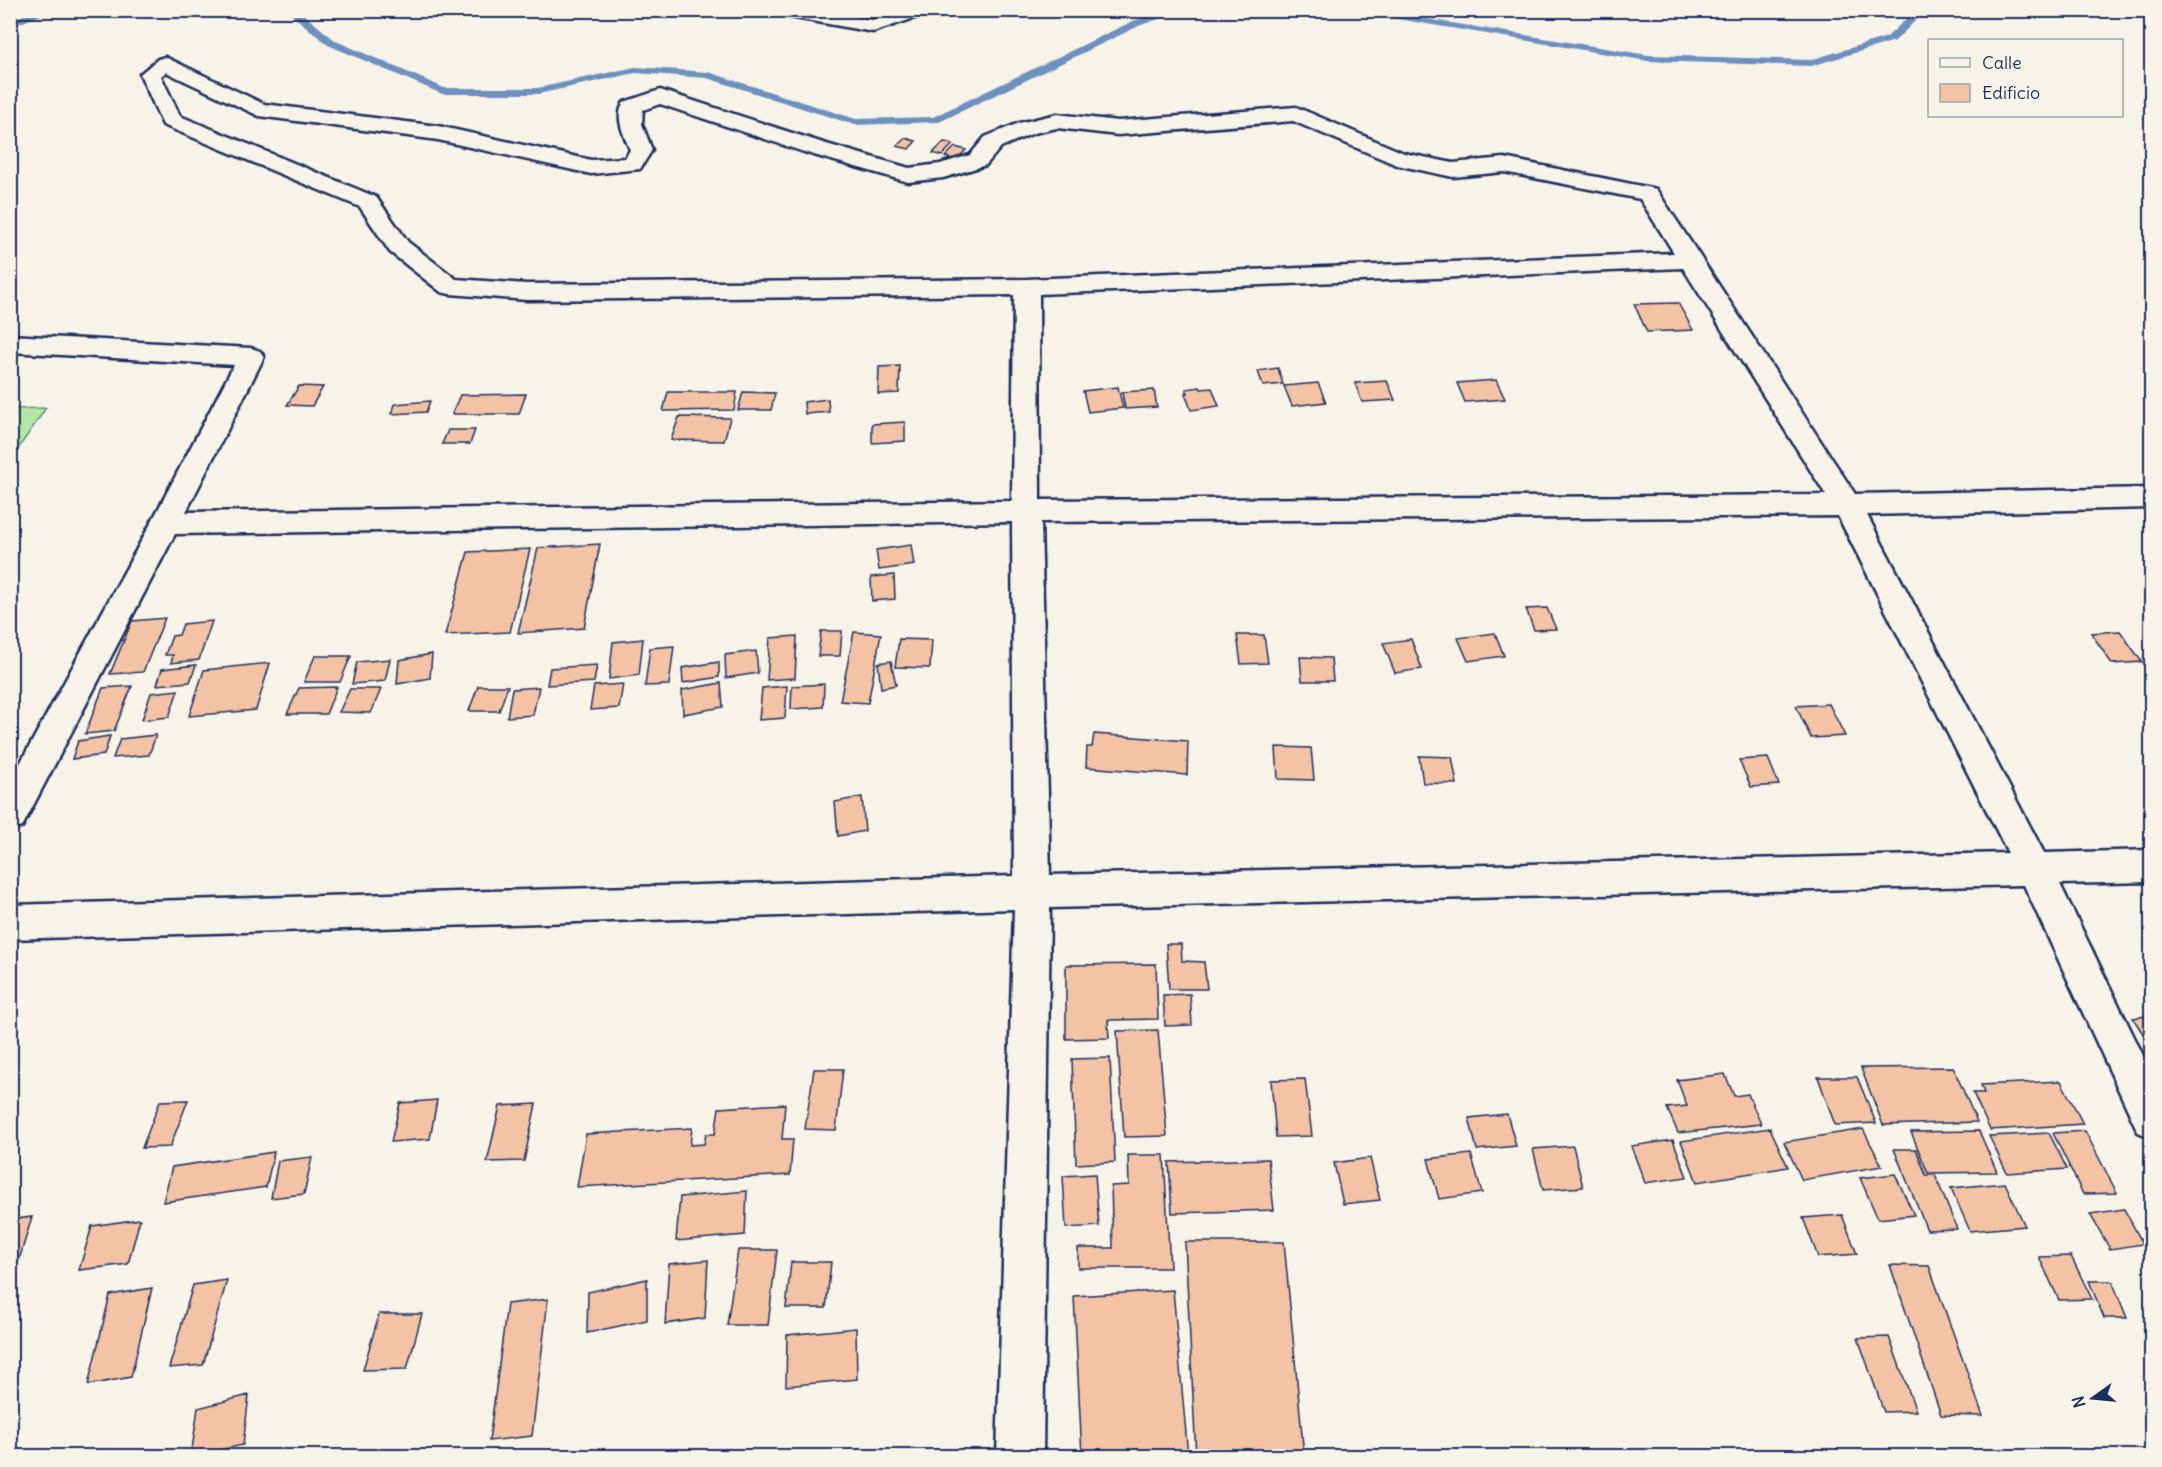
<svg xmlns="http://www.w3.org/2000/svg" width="2162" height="1467" font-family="Delius,sans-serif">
<rect width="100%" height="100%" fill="#f7f3e8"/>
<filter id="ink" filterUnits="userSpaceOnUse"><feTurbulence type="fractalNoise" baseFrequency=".0167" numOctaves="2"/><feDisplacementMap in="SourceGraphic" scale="12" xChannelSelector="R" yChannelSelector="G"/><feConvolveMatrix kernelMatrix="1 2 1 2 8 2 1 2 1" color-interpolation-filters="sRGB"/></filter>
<g filter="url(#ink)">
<!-- green -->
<path fill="#b5e6a5" stroke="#688a82" stroke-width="1.5" d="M46 408 11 459V409Z"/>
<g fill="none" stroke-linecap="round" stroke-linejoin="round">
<!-- stream -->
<path fill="#6d90bf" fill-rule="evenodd" d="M38 10H54L10 27V20Z
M286 10H298L336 41 444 88H538L635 67 708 72 856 119 933 117 1133 21 1168 10H1185L1141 25 939 122 855 125 707 78 635 73 538 94H442L328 45Z
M1344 10H1371L1648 55 1810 60 1887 37 1915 10H1926L1895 41 1811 66 1648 61Z"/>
</g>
<!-- building -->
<path fill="#f4c2a4" stroke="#1b2f5e" stroke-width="1.5" d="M905 138 916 141 909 149 897 146Z
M944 142 953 144 942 156 933 153Z
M955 147 966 150 956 160 945 157Z
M1678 303 1693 330 1647 332 1634 304Z
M900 366 899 393 878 394 879 367Z
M1278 368 1283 384 1263 386 1258 371Z
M1496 380 1505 399 1465 402 1457 383Z
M1387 381 1395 400 1362 402 1355 383Z
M1318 383 1326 402 1292 406 1284 386Z
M299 386 323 387 312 406 287 405Z
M1118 387 1123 408 1088 412 1083 391Z
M1200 387 1201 389 1212 388 1219 406 1191 410 1185 393H1188L1186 389Z
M1154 390 1157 407 1125 409 1122 392Z
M668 392H737L734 410 663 411Z
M743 392 775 393 771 410H738Z
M526 394 519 414H452L460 395Z
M828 399 829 412 805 414 804 402Z
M430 401 426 412 392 414 395 404Z
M679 417 730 418 724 441 671 440Z
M905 422V441L872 443V424Z
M448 430H475L470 444H442Z
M600 544 584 628 518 633 538 548Z
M911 545 914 565 879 570 876 550Z
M530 549 510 632 445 635 468 552Z
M894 575 895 599 872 601 871 577Z
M1547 608 1556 629 1534 630 1526 609Z
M165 618 143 672 110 674 132 621Z
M212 621 199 660 171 663 173 655H165L172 636 179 635 183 624Z
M821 631H842L840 656H818Z
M2120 631 2142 662 2112 664 2091 633Z
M854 632 881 634 868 703 840 701Z
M1495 633 1504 656 1468 661 1458 638Z
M1237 635H1264L1268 663 1241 664Z
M797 636 795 678 767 680 770 638Z
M643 639 639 675 609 679 613 642Z
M899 639 932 640 930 668 895 667Z
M1411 639 1422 669 1395 673 1383 643Z
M674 646 669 685 645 686 650 648Z
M756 651 758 673 726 678 725 655Z
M432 654 430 678 397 684 399 660Z
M315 656H351L340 682H304Z
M1300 657 1331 658 1333 681H1302Z
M390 659 385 681 352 684 357 662Z
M891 661 896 685 881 688 878 663Z
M719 662V677L683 683 682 668Z
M270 663 256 710 189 716 204 670Z
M196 665 190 682 157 685 162 669Z
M597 665 594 682 547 685 550 668Z
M721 683 723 707 683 714 682 690Z
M623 684 619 708 590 710 594 686Z
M824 684 823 707 791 709 792 686Z
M132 686 114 731 85 734 103 688Z
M478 686H508L499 711H469Z
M787 686 785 718 759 720 762 688Z
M337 687 326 714H287L299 688Z
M539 687 533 715 507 717 512 689Z
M350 689H381L371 713 339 712Z
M178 690 169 717 142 720 151 693Z
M1829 704 1845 736 1811 738 1796 706Z
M1094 734 1188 741 1187 775 1086 767 1087 747H1092Z
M156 735 149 755 113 758 120 739Z
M110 736 104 755 72 759 78 741Z
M1276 747 1311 748 1314 780 1278 779Z
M1419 756 1452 757 1457 784 1423 783Z
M1768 758 1779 785 1751 787 1739 760Z
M862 797 865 831 838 836 835 802Z
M1166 944H1181L1182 961 1204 962 1207 989H1169Z
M1156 964 1158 1019 1108 1020 1109 1038 1066 1039V965Z
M1190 994 1192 1025 1165 1026 1163 995Z
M2152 1015V1048L2133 1018Z
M1158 1030 1167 1136 1124 1137 1117 1031Z
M1110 1058 1115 1162 1076 1164 1072 1059Z
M1953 1067 1977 1122 1883 1125 1861 1068Z
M814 1069H843L836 1130 805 1129Z
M1725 1074 1734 1096 1748 1094 1761 1124 1678 1133 1667 1108 1687 1106 1677 1080Z
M1818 1077H1857L1876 1123 1835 1125Z
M1305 1079 1312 1136 1276 1137 1271 1080Z
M2061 1081 2083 1124 1990 1130 1973 1093H1984L1981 1085Z
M188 1100 170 1147 142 1148 160 1101Z
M437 1100 430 1139 391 1142 400 1103Z
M536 1104 524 1161 487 1162 500 1106Z
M785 1104 782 1139H793L790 1175 577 1187 586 1134 692 1128 690 1145 704 1144 706 1134H715L719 1108Z
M1507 1114 1516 1146 1477 1150 1469 1118Z
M1770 1128 1788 1167 1697 1182 1681 1141Z
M1863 1129 1882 1166 1802 1180 1784 1142Z
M1979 1131 1997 1172 1928 1173 1911 1132Z
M2085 1131 2117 1193 2083 1194 2053 1133Z
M2049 1133 2067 1169 2007 1173 1989 1136Z
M1673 1140 1687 1177 1645 1183 1631 1146Z
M1573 1146 1583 1187 1543 1190 1533 1149Z
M1894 1149H1916L1926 1175H1935L1957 1229 1927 1230Z
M274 1152 266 1187 163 1202 172 1167Z
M1471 1154 1482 1193 1439 1199 1428 1159Z
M1128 1155H1164L1170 1268H1078V1248H1113L1111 1186 1129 1185Z
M312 1157 304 1194 271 1198 278 1161Z
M1370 1158 1380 1200 1343 1204 1334 1163Z
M1268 1159 1274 1210 1172 1213 1169 1162Z
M1095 1174 1099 1226 1066 1228 1063 1176Z
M1895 1174 1914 1215 1878 1219 1860 1178Z
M2005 1183 2025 1226 1970 1231 1951 1188Z
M747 1191 745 1235 676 1241 680 1197Z
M2124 1209 2143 1244 2110 1249 2090 1214Z
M1842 1215 1857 1254 1818 1257 1803 1218Z
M32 1217 19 1260 10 1262V1220Z
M140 1219 128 1264 79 1270 92 1226Z
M1185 1242H1284L1304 1456H1196Z
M738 1250H777L768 1325H727Z
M2071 1256 2092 1299 2059 1300 2039 1257Z
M708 1260 705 1318 665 1324 669 1264Z
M791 1262H831L826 1308H786Z
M1890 1265 1929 1266 1983 1416 1941 1415Z
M647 1279V1320L587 1333 588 1292Z
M227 1280 203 1365 169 1368 193 1285Z
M2089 1281H2112L2127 1318H2104Z
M152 1288 131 1377 88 1385 110 1295Z
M1173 1290 1188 1456H1082L1074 1296Z
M548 1299 532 1436 489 1441 507 1304Z
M379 1314H422L407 1369 363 1370Z
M856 1328 857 1379 786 1386 787 1335Z
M1889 1337 1916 1411 1884 1412 1858 1338Z
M249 1395 243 1445 191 1456 198 1408Z"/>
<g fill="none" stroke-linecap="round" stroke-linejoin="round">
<defs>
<path id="street" d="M774 10H820L872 20 899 10H930L927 14 873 32 784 16 777 14Z
M165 57 264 104 438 126 591 160 625 158 630 150C624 135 614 117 624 102L660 90 823 143 909 168 940 164 970 155 985 137 1019 123 1057 114 1118 121 1296 107 1404 153 1453 163 1504 158 1656 189 1855 494 2152 488V508L1867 515 2044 853 2152 850V882L2060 884 2152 1074V1138L2138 1132 2024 885 1050 908 1043 1456H997L1014 909 10 939V905L1014 876 1012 522 175 534 22 827 10 831V782L151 523 234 365 10 352V335L251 348 260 351 264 357 186 512 1012 501 1014 295 527 300 450 294 441 292 390 252 360 207 163 125 140 74 158 59ZM166 72 259 116 438 140 591 174 640 169 652 150 642 124 643 110 660 104 807 153 908 182 943 178 986 165 1001 147 1034 133 1057 128 1118 135 1293 121 1397 165 1453 177 1504 172 1640 199 1674 253 1027 279 527 284 456 279 408 242 376 197 180 116 161 76ZM1683 268 1826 495 1040 500 1039 294ZM1838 516 2008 853 1050 875 1041 522Z"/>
</defs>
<!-- street casing -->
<use href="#street" stroke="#1b2f5e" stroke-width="5"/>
<!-- street -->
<use href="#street" fill="#f7f3e8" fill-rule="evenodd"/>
</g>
</g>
<!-- margin -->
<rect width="2162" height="1467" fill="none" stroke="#f7f3e8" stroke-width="36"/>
<rect x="18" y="18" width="2126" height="1431" fill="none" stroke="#1b2f5e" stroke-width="2" filter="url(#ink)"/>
<!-- legend -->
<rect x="1928" y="39" width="195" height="78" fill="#f7f3e8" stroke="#9fa5b1" stroke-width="1.5"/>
<rect x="1940" y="58" width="30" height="9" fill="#f7f3e8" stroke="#9fa5b1" stroke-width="1.5"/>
<text x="1982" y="69" font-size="18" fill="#1b2f5e">Calle</text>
<rect x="1940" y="84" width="30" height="18" fill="#f4c2a4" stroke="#9fa5b1" stroke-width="1.5"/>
<text x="1982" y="99" font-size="18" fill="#1b2f5e">Edificio</text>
<!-- north arrow -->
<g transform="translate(2093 1398) rotate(255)" stroke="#f7f3e8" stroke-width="4.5" paint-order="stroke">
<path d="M0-4.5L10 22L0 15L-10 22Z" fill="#1b2f5e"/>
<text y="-9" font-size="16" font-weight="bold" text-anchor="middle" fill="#1b2f5e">N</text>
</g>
</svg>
